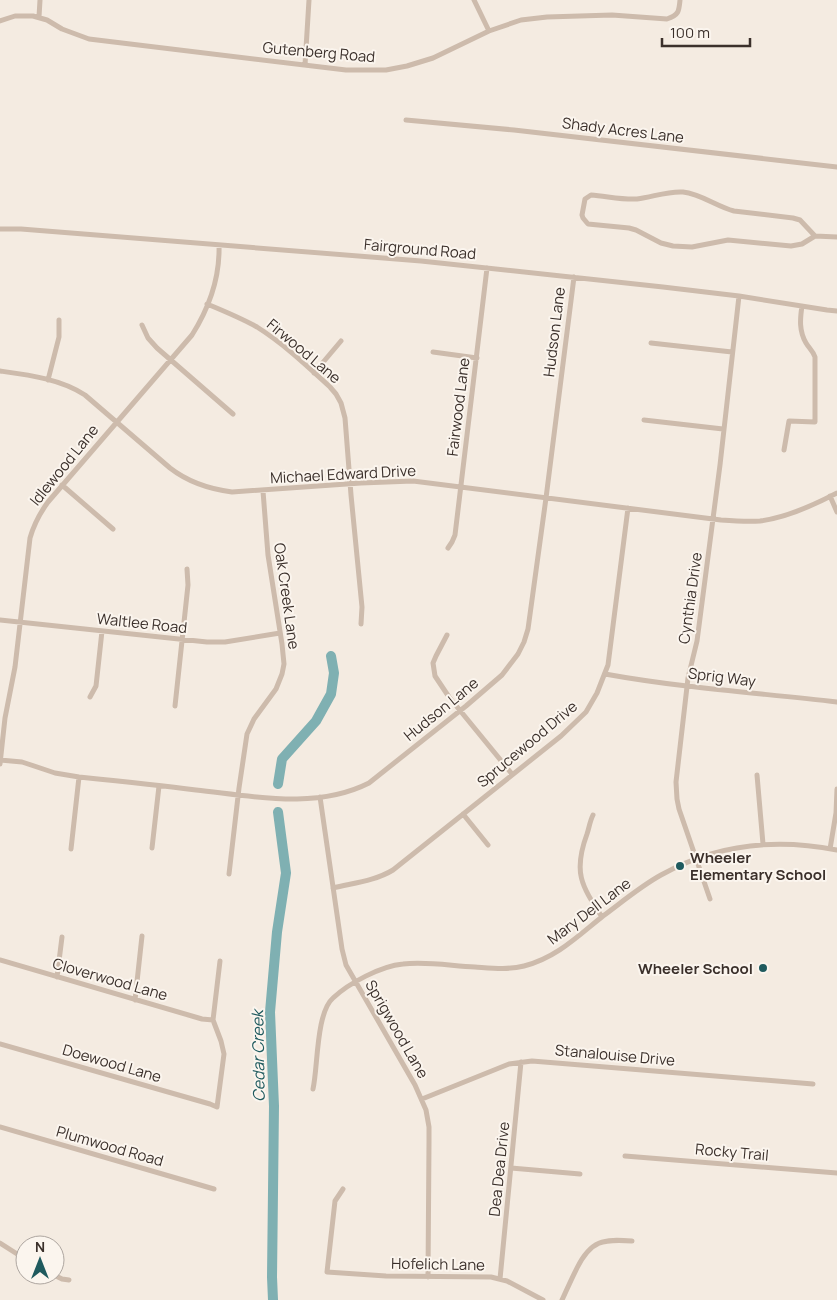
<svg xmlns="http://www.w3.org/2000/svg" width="837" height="1300" font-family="Manrope,sans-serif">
<rect width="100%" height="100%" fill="#f4ebe1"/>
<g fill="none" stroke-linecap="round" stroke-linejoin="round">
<!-- river -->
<path stroke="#7fb0b2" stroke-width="10" d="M278 784 282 759 316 721 331 694 334 673 331 656
M273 1300 272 1277 274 1106 270 1012 277 932 286 873 278 812"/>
<!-- street -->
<path stroke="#cdbbac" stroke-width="5" d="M474 0 489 31
M39 17 40 0
M0 21 15 16H33L47 20 62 29 89 39 346 70H386L407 66 433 58 489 31 521 20 547 17 612 15 667 19C679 15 679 11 680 0
M305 65 309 0
M406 120 514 130 837 167
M0 229H21L421 261 663 287 739 296 827 310 837 311
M815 236 800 220 793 218 734 211C716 206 701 194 683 192 667 191 653 197 637 199 622 200 606 196 591 195L585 199 582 215 583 218 588 224 629 228 636 230 661 243 673 246 692 247 728 240 791 246 802 244 815 236 837 237
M207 304C224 311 241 318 257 327 284 344 307 366 330 387L336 394 341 403 345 418 351 495 362 607 361 624
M142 325 148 338 157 348 233 414
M651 343 732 352
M433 352 477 358
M0 371C29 375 61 379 85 395L170 468C188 482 209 489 232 492L361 483 413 481 721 520C734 521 747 522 760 521 784 518 816 504 837 493
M314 373 341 341
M48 380 59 337V320
M644 420 723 429
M784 450 789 421 815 422V357C813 351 809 348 806 343 799 331 800 319 802 306
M62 485 113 529
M830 496 837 512
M448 548 452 542 455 535 487 268
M0 620 207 642H225L280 633
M447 635 436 656 433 663 435 676 449 697 512 774
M605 674C682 688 760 693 837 702
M90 697 96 686 102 631
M175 706 188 585 187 569
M0 760 22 762 55 773 79 777C118 781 157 785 196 790 252 796 316 810 369 783L466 706 502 675 518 654 524 642 528 629 546 498 574 277
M0 764 5 718 15 667 30 538C34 524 40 513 48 502L192 335C209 308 220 277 219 245
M757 775 763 844
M320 797 342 949 346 965 415 1085 426 1110 429 1127V1142L428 1277
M463 814 488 845
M593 815C590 821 589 828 587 834 573 872 581 885 602 917
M152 848 159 786
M71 849 79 777
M830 849 836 813 837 789
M229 874 239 788 247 734 254 719 276 689 282 674 284 664 282 644 268 555 263 491
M333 888C353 883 375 881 393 870L561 736 586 712 597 693 608 665 628 508
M710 899 679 809 677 799 676 782 688 678 697 641 720 465 739 296
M0 960 202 1019 213 1020
M57 977 62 937
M135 1000 142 936
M0 1044 210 1104 217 1107 224 1054 221 1041 213 1020 220 961
M313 1089C318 1067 316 1013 333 998 349 983 381 966 403 964 426 961 452 966 475 967 491 968 508 970 524 966 556 958 578 936 603 916 622 902 641 886 661 875 716 844 776 838 837 850
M422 1099 509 1064 532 1061 813 1084
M0 1127 214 1189
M625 1156 837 1173
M511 1168 580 1174
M343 1189 335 1201 327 1272 386 1276 491 1277 507 1281 543 1300
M0 1243 25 1259
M54 1275 62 1279 69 1280
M500 1279 521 1062
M562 1300C567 1289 572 1278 577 1268 591 1240 603 1239 632 1241"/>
</g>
<!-- markers -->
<g fill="#1f5a5e" stroke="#fbf5ee" stroke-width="2">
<circle cx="680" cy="866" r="5"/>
<circle cx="763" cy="968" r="5"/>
</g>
<g text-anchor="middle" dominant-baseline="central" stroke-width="4" stroke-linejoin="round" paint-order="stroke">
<!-- street labels -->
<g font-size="15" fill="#3b302b" stroke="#fbf5ee">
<text transform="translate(319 52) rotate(5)">Gutenberg Road</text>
<text transform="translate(623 130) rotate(7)">Shady Acres Lane</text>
<text transform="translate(420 249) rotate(5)">Fairground Road</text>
<text transform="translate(554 332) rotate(-83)">Hudson Lane</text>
<text transform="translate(304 351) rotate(40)">Firwood Lane</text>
<text transform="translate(458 407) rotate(-83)">Fairwood Lane</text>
<text transform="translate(64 465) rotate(-51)">Idlewood Lane</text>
<text transform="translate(343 474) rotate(-3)">Michael Edward Drive</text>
<text transform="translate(287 596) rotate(82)">Oak Creek Lane</text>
<text transform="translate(690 598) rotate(-82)">Cynthia Drive</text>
<text transform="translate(142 623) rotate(6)">Waltlee Road</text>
<text transform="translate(722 677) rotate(7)">Sprig Way</text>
<text transform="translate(441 709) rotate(-39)">Hudson Lane</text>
<text transform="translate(527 744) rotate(-40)">Sprucewood Drive</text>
<text transform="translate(589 911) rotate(-37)">Mary Dell Lane</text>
<text transform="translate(110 979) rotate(16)">Cloverwood Lane</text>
<text transform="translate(397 1029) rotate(60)">Sprigwood Lane</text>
<text transform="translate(615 1055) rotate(5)">Stanalouise Drive</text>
<text transform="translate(112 1063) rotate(16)">Doewood Lane</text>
<text transform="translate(110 1146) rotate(16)">Plumwood Road</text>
<text transform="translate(732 1152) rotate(5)">Rocky Trail</text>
<text transform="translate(499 1169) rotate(-84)">Dea Dea Drive</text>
<text transform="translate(438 1264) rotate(1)">Hofelich Lane</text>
</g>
<!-- poi labels -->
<g font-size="15" font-weight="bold" fill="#3b302b" stroke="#fbf5ee" text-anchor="start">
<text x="690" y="857">Wheeler<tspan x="690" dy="17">Elementary School</tspan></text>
<text x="753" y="968" text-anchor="end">Wheeler School</text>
</g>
<!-- water labels -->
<g font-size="16" font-style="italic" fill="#1f5a5e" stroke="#fbf5ee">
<text transform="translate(258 1056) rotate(-91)">Cedar Creek</text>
</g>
</g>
<!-- north arrow -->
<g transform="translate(40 1260)"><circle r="24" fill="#fbf5ee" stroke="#aea6a0"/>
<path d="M0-4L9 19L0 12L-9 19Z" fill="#1f5a5e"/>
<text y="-8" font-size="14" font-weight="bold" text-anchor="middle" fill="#3b302b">N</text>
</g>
<!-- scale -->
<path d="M662 38v8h88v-8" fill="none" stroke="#3b302b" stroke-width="2.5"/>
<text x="670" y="38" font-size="15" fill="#3b302b" stroke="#fbf5ee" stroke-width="4" paint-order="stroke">100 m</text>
</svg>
